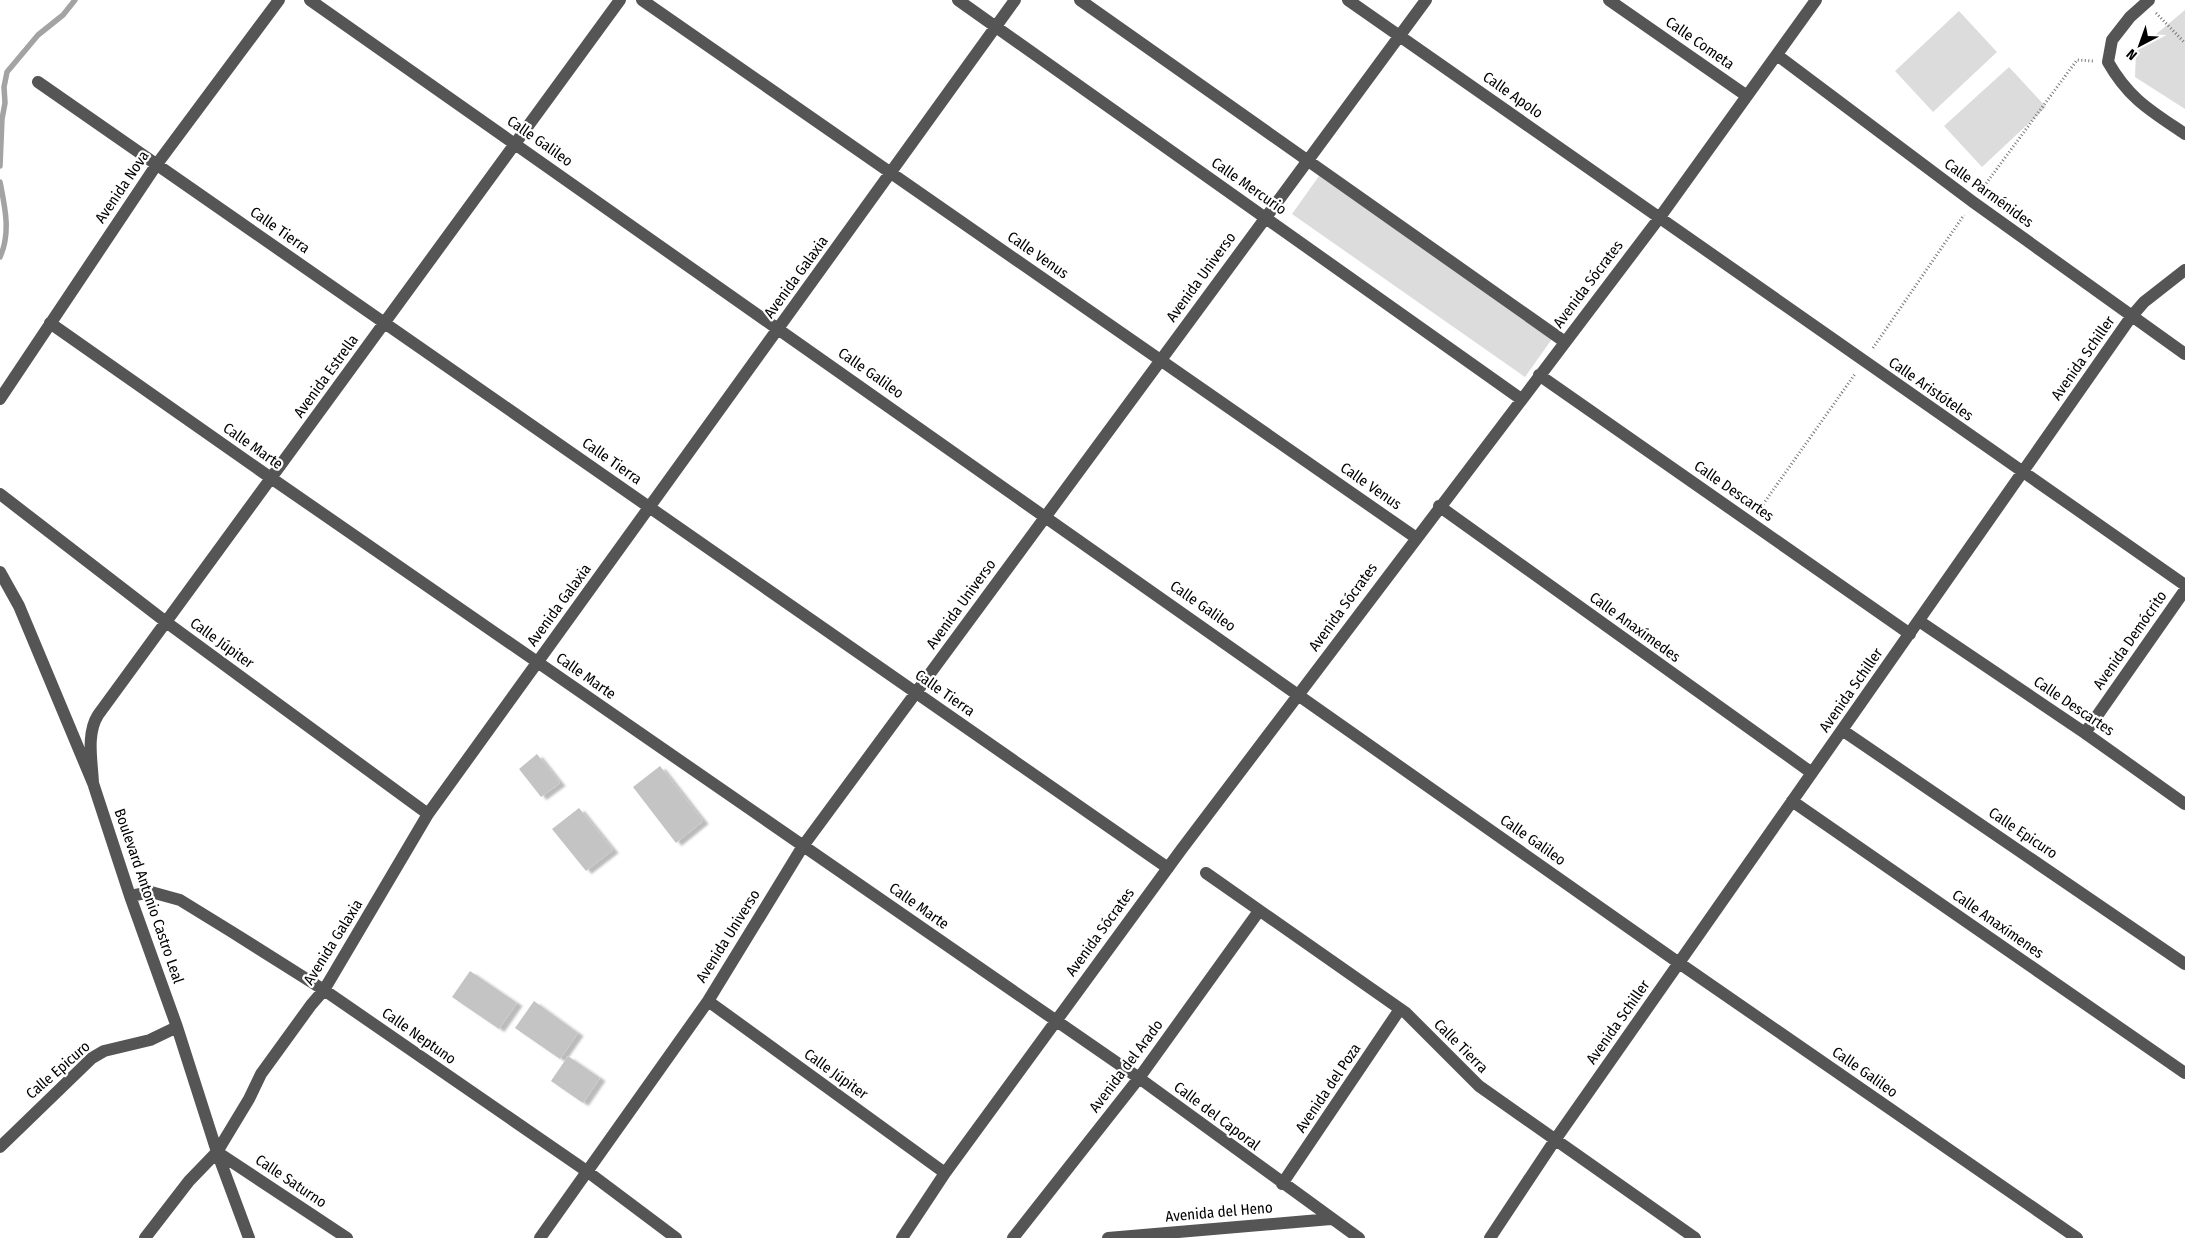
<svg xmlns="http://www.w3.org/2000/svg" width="2185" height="1238" font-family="'Fira Sans Condensed',sans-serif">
<defs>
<filter id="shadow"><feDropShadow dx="5.5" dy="3" stdDeviation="1" flood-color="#0004"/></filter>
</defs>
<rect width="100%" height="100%" fill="#fff"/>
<!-- park -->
<path fill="#dcdcdc" d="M2185 10V109L2135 77 2136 51Z
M1959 11 1997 52 1933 112 1895 71Z
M2009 67 2046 107 1982 167 1944 126Z
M1319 176 1552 339 1525 377 1292 214Z"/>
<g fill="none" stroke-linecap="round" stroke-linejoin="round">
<!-- stream -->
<path stroke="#a3a3a3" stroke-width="5.5" d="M0 166 2 119 5 103 4 87 7 72 38 35 63 15 75 0
M0 182C5 207 11 233 0 257"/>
</g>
<!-- building -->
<path fill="#c4c4c4" filter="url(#shadow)" d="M537 754 560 783 541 797 519 769Z
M660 766 703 821 676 843 633 787Z
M579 808 613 850 586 871 552 829Z
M470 971 517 1003 499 1029 452 997Z
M534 1001 578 1033 560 1059 515 1028Z
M568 1056 600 1078 583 1103 551 1081Z"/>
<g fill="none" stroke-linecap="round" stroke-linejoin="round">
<!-- path -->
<path stroke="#777" stroke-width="3" stroke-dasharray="1 2.5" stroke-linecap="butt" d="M2156 13 2185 43
M1982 189 2077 60 2093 61
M1873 348 1964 215
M1759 510 1855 374"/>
<!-- minor -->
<path stroke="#555" stroke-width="12" d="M310 0 1679 963 2077 1238
M642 0 1415 537
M958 0 1521 399
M1080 0 1565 342
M1348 0 2185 585
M1609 0 1747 96
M2149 0 2130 17 2112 40 2108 62C2129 99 2151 111 2185 134
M1777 55 1973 202 2185 354
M38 82 1168 868
M50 323 271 478 1139 1078 1359 1238
M1539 375 1910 634
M0 399 157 164 279 0
M0 494 166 622 428 814
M1439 506 1812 773
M0 572 19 606 93 783 130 896 177 1027 217 1152 249 1238
M1919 621 2085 733 2185 804
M1842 730 2185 964
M2085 733 2185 590
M93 783C92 761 86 734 98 715L620 0
M1792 801 2185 1073
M1206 873 1406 1013 1479 1086 1695 1238
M130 896 151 892 180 900 232 932 324 990 588 1172 676 1238
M708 1001 945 1173
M0 1147 92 1058 104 1051 150 1040 177 1027
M217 1152 347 1238
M1282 1184 1400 1009
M145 1238 189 1181 217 1152 249 1099 261 1074 311 1005 324 990 428 814 1015 0
M540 1238 708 1001 803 846 1426 0
M902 1238 945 1173 1181 850 1660 217 1816 0
M1013 1238 1139 1078 1259 911
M1108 1238 1331 1219
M1490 1238 1555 1140 2131 317 2144 302 2185 270"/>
</g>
<g text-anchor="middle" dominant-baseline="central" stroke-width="4.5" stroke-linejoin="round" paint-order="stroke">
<!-- street labels -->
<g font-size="15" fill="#000" stroke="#fff">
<text transform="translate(1700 43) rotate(35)">Calle Cometa</text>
<text transform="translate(1513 95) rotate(35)">Calle Apolo</text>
<text transform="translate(540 141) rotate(35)">Calle Galileo</text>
<text transform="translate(1249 186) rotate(35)">Calle Mercurio</text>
<text transform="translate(122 187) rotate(-56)">Avenida Nova</text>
<text transform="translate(1989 193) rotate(36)">Calle Parménides</text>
<text transform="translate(280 230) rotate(35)">Calle Tierra</text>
<text transform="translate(1038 255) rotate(35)">Calle Venus</text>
<text transform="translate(796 277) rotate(-54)">Avenida Galaxia</text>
<text transform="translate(1201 277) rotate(-54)">Avenida Universo</text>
<text transform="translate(1588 284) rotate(-53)">Avenida Sócrates</text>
<text transform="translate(2083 358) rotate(-55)">Avenida Schiller</text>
<text transform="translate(871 373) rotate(35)">Calle Galileo</text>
<text transform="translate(326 376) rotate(-54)">Avenida Estrella</text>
<text transform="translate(1931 389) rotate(35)">Calle Aristóteles</text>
<text transform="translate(253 446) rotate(35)">Calle Marte</text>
<text transform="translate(612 461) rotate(35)">Calle Tierra</text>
<text transform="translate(1371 486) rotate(35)">Calle Venus</text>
<text transform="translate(1734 491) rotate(35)">Calle Descartes</text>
<text transform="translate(961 604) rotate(-54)">Avenida Universo</text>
<text transform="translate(559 605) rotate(-54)">Avenida Galaxia</text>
<text transform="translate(1203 606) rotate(35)">Calle Galileo</text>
<text transform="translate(1343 607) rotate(-54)">Avenida Sócrates</text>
<text transform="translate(1635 627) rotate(36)">Calle Anaxímedes</text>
<text transform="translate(2130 640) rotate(-55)">Avenida Demócrito</text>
<text transform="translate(222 643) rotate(36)">Calle Júpiter</text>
<text transform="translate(586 676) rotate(35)">Calle Marte</text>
<text transform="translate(1851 690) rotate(-55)">Avenida Schiller</text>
<text transform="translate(945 693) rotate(35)">Calle Tierra</text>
<text transform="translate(2074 706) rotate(34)">Calle Descartes</text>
<text transform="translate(2023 833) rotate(34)">Calle Epicuro</text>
<text transform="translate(1533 840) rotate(35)">Calle Galileo</text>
<text transform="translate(149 896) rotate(71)">Boulevard Antonio Castro Leal</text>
<text transform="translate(919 906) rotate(35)">Calle Marte</text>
<text transform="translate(1998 924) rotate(35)">Calle Anaxímenes</text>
<text transform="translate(1100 932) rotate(-54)">Avenida Sócrates</text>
<text transform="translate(728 936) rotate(-58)">Avenida Universo</text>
<text transform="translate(333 942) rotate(-58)">Avenida Galaxia</text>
<text transform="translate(1618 1022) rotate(-55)">Avenida Schiller</text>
<text transform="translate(419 1036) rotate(35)">Calle Neptuno</text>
<text transform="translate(1461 1046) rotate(45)">Calle Tierra</text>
<text transform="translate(1126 1066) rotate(-53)">Avenida del Arado</text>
<text transform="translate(58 1070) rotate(-41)">Calle Epicuro</text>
<text transform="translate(1865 1072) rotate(35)">Calle Galileo</text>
<text transform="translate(836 1074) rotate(36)">Calle Júpiter</text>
<text transform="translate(1328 1088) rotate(-56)">Avenida del Poza</text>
<text transform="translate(1217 1116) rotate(37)">Calle del Caporal</text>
<text transform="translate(291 1181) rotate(34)">Calle Saturno</text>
<text transform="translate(1219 1212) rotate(-5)">Avenida del Heno</text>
</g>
</g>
<!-- north arrow -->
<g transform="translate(2140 45) rotate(221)" stroke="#ffffff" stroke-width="4" paint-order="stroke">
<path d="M0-4L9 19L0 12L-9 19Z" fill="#000000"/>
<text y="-8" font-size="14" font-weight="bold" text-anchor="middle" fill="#000000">N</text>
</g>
</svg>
